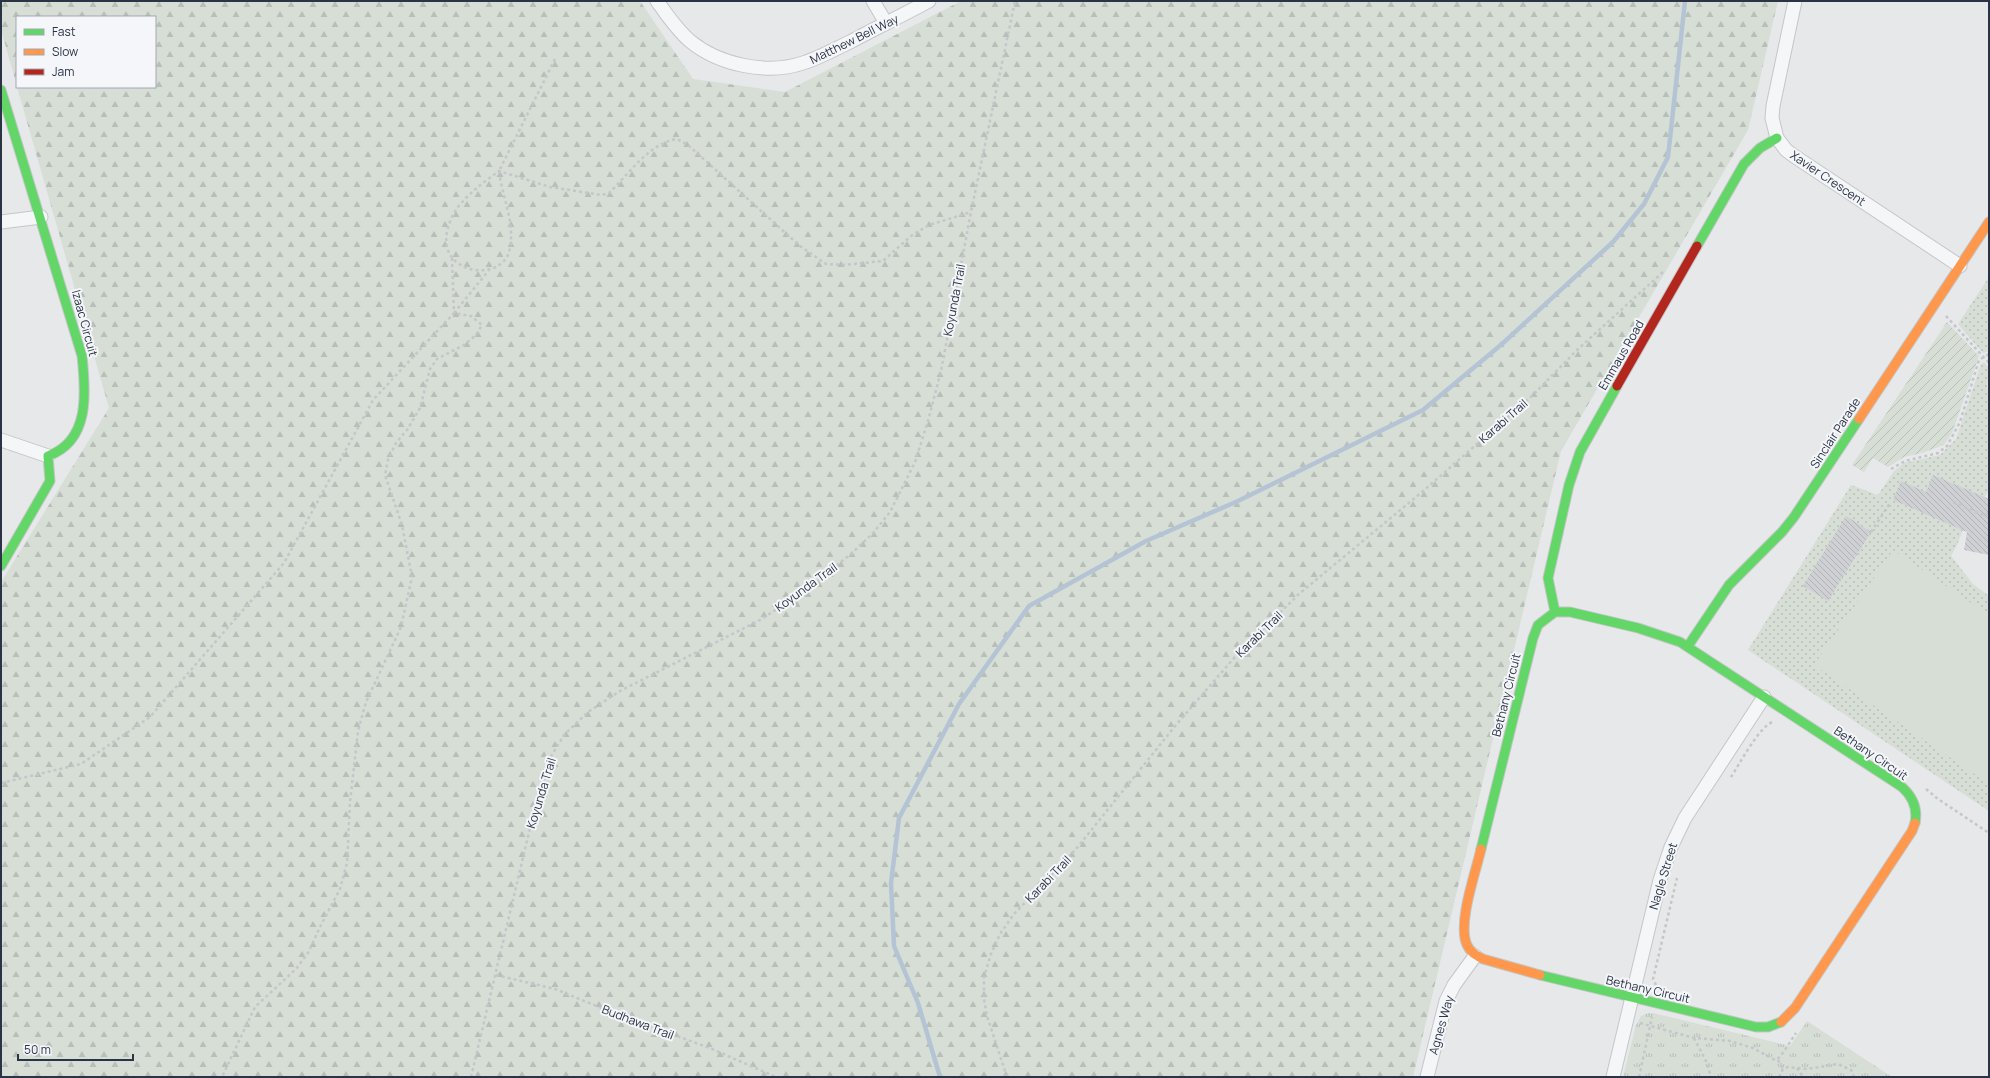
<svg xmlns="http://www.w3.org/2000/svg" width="1990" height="1078" font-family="Manrope,sans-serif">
<defs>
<pattern id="grass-dots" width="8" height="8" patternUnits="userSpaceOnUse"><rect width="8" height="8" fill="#d6ded6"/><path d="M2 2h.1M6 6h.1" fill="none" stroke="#b8bfb9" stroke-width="1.8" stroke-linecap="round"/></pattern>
<pattern id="forest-firs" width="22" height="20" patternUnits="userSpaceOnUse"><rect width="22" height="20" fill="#d6ded6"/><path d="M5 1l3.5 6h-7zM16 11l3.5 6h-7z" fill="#b8bfb9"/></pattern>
<pattern id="park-tufts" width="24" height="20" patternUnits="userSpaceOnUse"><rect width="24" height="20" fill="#d6ded6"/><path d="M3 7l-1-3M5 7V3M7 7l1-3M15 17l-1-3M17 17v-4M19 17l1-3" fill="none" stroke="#b8bfb9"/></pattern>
<pattern id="garden-furrows" width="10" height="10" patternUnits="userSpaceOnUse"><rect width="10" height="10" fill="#d6ded6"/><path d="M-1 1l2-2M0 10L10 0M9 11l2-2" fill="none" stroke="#b8bfb9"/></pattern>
<pattern id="building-back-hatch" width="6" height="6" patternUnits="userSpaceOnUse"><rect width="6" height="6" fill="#ced0d3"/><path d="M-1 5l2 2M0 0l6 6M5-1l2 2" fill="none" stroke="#b1b3b6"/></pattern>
</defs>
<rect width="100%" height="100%" fill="#e6e8ea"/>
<!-- grass -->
<path fill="url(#grass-dots)" d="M1989 277V351L1983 353 1958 324Z
M1984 362 1989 368 1987 386 1989 397V490L1962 532 1957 545 1951 556 1973 584 1989 596V811L1748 650 1851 485 1878 495 1894 471 1904 463 1940 455 1956 439 1981 364Z"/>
<!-- forest -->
<path fill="url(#forest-firs)" d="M1 1H640L693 79 785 92 961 1H1778L1748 130 1561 451 1413 1077H1V582L109 408 17 87H155V17H17V86L1 30Z"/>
<!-- park -->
<path fill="url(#park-tufts)" d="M1648 1013H1653L1790 1046 1807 1021 1892 1077H1623L1636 1025 1641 1016Z"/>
<!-- garden -->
<path fill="url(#garden-furrows)" d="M1947 322 1979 356 1952 433 1944 445 1922 453 1904 457 1888 467 1873 458 1864 472 1852 465Z"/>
<!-- pitch -->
<path fill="#d6ded6" d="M1893 550 1989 615V784L1814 665Z"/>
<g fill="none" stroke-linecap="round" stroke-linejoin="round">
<!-- stream -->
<path stroke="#b4c4d5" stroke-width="4.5" d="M940 1077 918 1003 894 946 891 883 899 818 959 704 1029 606 1146 541 1238 501 1423 410 1502 344 1613 242 1644 204 1668 157 1685 1"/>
</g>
<!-- building -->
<path fill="url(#building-back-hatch)" d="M1933 475 1989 499V555L1964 550 1967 532 1893 500 1901 481 1926 492Z
M1846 516 1871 532 1828 601 1803 586Z"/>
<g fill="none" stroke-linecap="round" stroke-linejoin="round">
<defs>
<path id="street" d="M657 1C667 15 677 30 690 41 719 65 767 75 803 63 819 58 835 49 850 42 876 28 903 15 929 1
M873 1 886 23
M1795 1 1773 106 1772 118 1777 138 1786 150 1794 156 1960 266
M1 222 41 217
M1 440 48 456
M1427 1077 1446 1001 1454 985 1475 956
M1613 1077 1660 880 1671 847 1685 818 1764 697"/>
<path id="fast" d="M1 90 82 356C86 393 90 441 48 456L50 481 1 566
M1697 246 1744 164 1760 148 1777 138
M1555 612H1570L1638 628 1680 642 1902 787C1913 797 1918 808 1915 823
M1555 612 1548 578 1569 485 1580 452 1617 386
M1688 646 1729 585 1782 532 1794 517 1859 419
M1481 849 1533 638 1538 625 1555 612
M1540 975 1756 1027H1768L1781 1022"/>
<path id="slow" d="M1859 419 1989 222
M1481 849C1476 872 1457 923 1467 945 1470 952 1476 955 1483 959L1540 975
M1781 1022 1795 1008 1912 831 1915 823"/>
<path id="jam" d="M1617 386 1697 246"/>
</defs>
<!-- street casing -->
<use href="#street" stroke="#c4c6c8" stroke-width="15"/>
<!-- fast casing -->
<use href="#fast" stroke="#c4c6c8" stroke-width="11"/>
<!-- slow casing -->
<use href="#slow" stroke="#c4c6c8" stroke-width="11"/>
<!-- jam casing -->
<use href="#jam" stroke="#c4c6c8" stroke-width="11"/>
<!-- path -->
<path stroke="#c5c6ca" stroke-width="2.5" stroke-dasharray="3 3" stroke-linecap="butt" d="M555 59 499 171C502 196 515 223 510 248 504 284 438 275 447 232 449 223 452 215 458 207 469 193 484 182 499 171L550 187 602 195 609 193C629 174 649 143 677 139L688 145 800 246 826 264 843 265 883 261 911 236 929 225 971 212
M452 258 454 312
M454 313 489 270
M1946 316 1989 363
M1891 469 1905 461 1938 453 1947 446 1960 422 1979 360 1989 354
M1953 502 1983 515 1989 513
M1871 532 1890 503
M1731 777C1739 765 1760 725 1773 722
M1 783 81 764 150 717 284 563 373 400 454 313 471 316 482 325 476 335 464 345 437 359 430 369 420 408 407 430 396 443 388 460 385 475 402 525 412 577 401 627 366 702 358 731 350 802 347 863 340 889 321 925 308 953 296 969 255 1007 222 1077
M1926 789 1938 799 1989 833
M496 975 555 989 599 1007 712 1049 776 1077
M1656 985 1653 979 1654 975 1677 878
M1640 1023 1694 1038 1730 1041 1753 1048 1775 1060 1780 1057 1796 1033
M1694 1038 1707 1063 1711 1077
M1778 1060 1783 1069
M1797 1068 1803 1077
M471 1077 530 828 550 758 564 735 588 712 620 691 760 620 808 589 852 553 873 533 890 512 915 462 928 421 941 371 971 212 1015 1
M1007 1077 987 1016 984 999V977L991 954 1000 934 1014 914 1076 849 1176 725 1234 658 1299 594 1422 492 1533 395 1577 350 1663 272
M1639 1077 1652 1017
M1779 1077 1783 1069 1788 1067 1807 1069 1838 1064 1851 1070 1854 1077"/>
<!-- street -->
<use href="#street" stroke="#f5f6f7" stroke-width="13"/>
<!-- fast -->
<use href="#fast" stroke="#63d668" stroke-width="9"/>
<!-- slow -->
<use href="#slow" stroke="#ff974d" stroke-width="9"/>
<!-- jam -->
<use href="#jam" stroke="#b3261e" stroke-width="9"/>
</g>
<g text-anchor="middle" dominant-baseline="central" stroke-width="4" stroke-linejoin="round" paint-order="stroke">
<!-- street labels -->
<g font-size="12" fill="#2b3445" stroke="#f4f6f9">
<text transform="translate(854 39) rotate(-26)">Matthew Bell Way</text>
<text transform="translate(1828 178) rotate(34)">Xavier Crescent</text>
<text transform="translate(954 300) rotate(-79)">Koyunda Trail</text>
<text transform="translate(85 323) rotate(75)">Izaac Circuit</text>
<text transform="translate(1621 355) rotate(-60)">Emmaus Road</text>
<text transform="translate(1503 421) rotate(-41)">Karabi Trail</text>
<text transform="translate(1835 433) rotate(-57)">Sinclair Parade</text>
<text transform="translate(806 587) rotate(-36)">Koyunda Trail</text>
<text transform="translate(1259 634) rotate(-44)">Karabi Trail</text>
<text transform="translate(1506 695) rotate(-76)">Bethany Circuit</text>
<text transform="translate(1871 753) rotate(34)">Bethany Circuit</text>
<text transform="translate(541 793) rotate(-73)">Koyunda Trail</text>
<text transform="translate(1663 876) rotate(-73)">Nagle Street</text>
<text transform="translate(1048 879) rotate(-46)">Karabi Trail</text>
<text transform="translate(1648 989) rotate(13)">Bethany Circuit</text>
<text transform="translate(638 1022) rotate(21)">Budhawa Trail</text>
<text transform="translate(1441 1025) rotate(-74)">Agnes Way</text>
</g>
</g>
<!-- border -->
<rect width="1990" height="1078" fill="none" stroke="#2b3445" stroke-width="4"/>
<!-- legend -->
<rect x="16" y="16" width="140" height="72" fill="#f4f6f9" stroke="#a4a8b1"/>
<rect x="24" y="29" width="20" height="6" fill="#63d668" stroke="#a4a8b1"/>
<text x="52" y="36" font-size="12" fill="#2b3445">Fast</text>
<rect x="24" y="49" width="20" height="6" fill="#ff974d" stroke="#a4a8b1"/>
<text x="52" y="56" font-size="12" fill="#2b3445">Slow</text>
<rect x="24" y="69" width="20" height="6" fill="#b3261e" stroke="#a4a8b1"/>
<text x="52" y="76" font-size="12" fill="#2b3445">Jam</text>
<!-- scale -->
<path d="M18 1054v6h115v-6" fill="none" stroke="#2b3445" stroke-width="2"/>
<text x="24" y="1054" font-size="12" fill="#2b3445" stroke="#f4f6f9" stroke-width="3" paint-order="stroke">50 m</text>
</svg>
